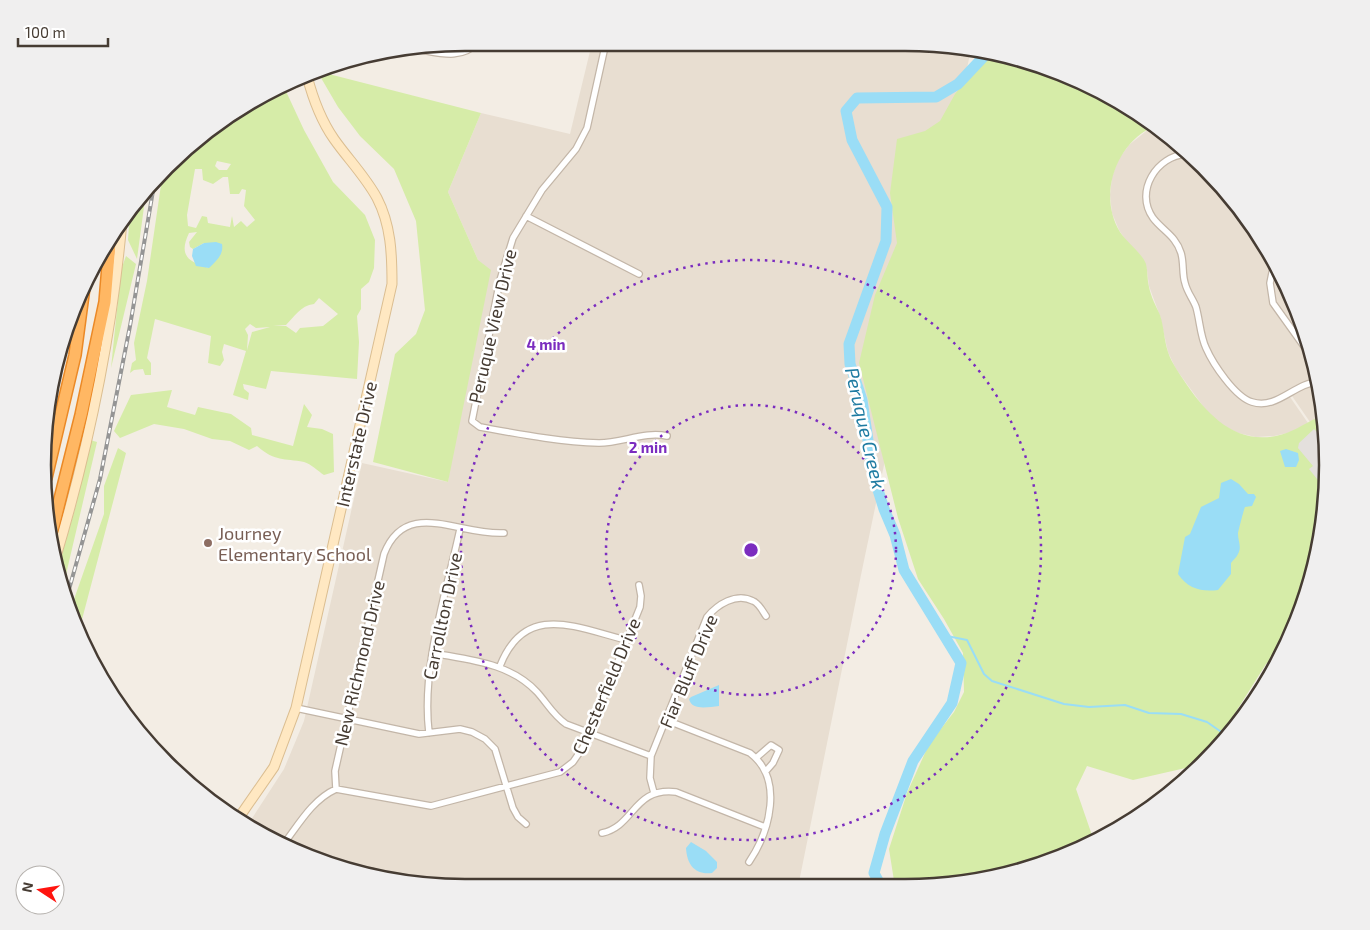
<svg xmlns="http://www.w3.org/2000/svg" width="1370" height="930" font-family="'Exo 2',sans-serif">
<rect width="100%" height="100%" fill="#f3ede4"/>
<!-- residential -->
<path fill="#e8ded1" d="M905 42 971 49 861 575 798 887 465 888 383 879 278 844 249 823 284 769 304 721 362 463 448 482 478 260 448 192 481 113 570 134 592 43Z
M1150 128 1204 166 1256 230 1295 303 1319 382 1323 422 1321 419 1310 422 1292 396 1290 397 1308 423 1292 432 1274 436 1256 437 1238 433 1222 425 1208 413 1176 369 1168 352 1160 316 1149 286 1147 270 1141 256 1129 245 1119 230 1112 213 1110 195 1112 177 1118 160 1129 145Z"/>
<!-- green -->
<path fill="#d6eca8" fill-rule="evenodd" d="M993 52 1092 86 1150 128C1115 147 1098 196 1120 232 1127 243 1142 253 1146 264 1148 272 1147 280 1149 287 1151 297 1156 306 1160 315 1164 327 1164 340 1168 352 1172 364 1180 374 1187 385 1208 415 1235 444 1276 436 1292 433 1303 424 1317 418L1323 422 1327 465 1319 547 1295 626 1283 650 1266 664 1203 764 1133 780 1087 766 1076 789 1094 841C1034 873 963 887 895 887L889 849 907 793 929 744 954 712 964 692 963 653 944 619 918 579 898 518 859 363 875 295 897 243 890 193 897 139 925 131 940 121 955 94 979 64 992 56Z
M317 71 481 113 448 192 478 260 491 270 448 482 373 462 395 354 416 334 425 310 416 221 394 169 360 136 338 107Z
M284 87 304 130 333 182 365 215 375 240 374 268 369 282 361 289V309L357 316 359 342 357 379 271 371 266 389 243 384 244 389 249 393 248 400 233 395 246 351 224 344 222 352 224 360 220 366 208 363 211 336 155 319 147 358 151 363V375H145L143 369 134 370 130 373 132 363 136 360 134 343 147 281 162 178 230 114ZM217 161 231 164 227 170H219L215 166ZM195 169H202L203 180 213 184 223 177H228L230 194H239L242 189 246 190 244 206 255 220 247 227 241 221 234 227 232 216 230 227 208 223 207 217 202 216 196 228 188 226 187 215ZM197 232 189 242 190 247 193 249 204 243 209 268C189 262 178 256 189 233ZM319 298 338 314 323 326 300 328 296 333 286 326H273L286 325C295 316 300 306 314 304ZM250 324 256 328 270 327 252 332 247 350 248 335 245 329Z
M146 192 137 259 128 240 130 208Z
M126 256 136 264 111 368 121 270Z
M172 390 167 407 195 415 198 407 231 414 251 428 252 435 293 446 304 404 312 415 307 427 322 429 333 434 334 472 324 475C318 471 311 464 304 462 284 458 275 462 257 446L249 450 230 441 212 439 184 429 154 424 120 438 114 431 131 395Z
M90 440 97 442 64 583 58 568 76 505Z
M118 448 126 453 80 627 72 605 104 514V486Z"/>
<!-- parking -->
<path fill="#e4e0dd" d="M1314 429 1317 432 1322 429 1324 432 1327 465 1325 489 1309 469 1313 466 1298 448 1299 443Z"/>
<!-- water -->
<path fill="#9addf6" d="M216 242 222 244C224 255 216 261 209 268L196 266 192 256 193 249 204 243Z
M1286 449 1298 453 1299 460 1296 467H1285L1280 451Z
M1231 479 1239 484 1248 494H1254L1256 497 1252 506 1245 507C1244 509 1238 532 1238 534 1238 541 1242 547 1238 554 1237 557 1233 560 1231 563V574L1218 590C1202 592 1188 589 1178 574L1185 537 1190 534 1201 507 1219 498 1221 483Z
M719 685V706C708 707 692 711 689 699L691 697Z
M691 842 706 851 717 862V868L712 873C695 875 687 865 686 848Z"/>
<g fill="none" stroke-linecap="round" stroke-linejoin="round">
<!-- stream -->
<path stroke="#9addf6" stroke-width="2" d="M942 635 967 640 984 674 992 681 1064 704 1089 707 1125 705 1149 713 1181 714 1207 722 1227 736"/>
<!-- river -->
<path stroke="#9addf6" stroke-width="11" d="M882 888 874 873 885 834 913 761 952 703 961 663 904 570 895 535 884 509 873 474 862 400 850 364 849 344 886 241 887 207 852 140 846 111 857 98 936 97 958 84 989 51"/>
<defs>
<path id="street" d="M606 42 587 128 576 149 542 190 513 238 500 280 472 421 480 427C519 434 560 442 599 443 622 443 645 431 667 436
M422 50C443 54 462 59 479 42
M1186 154C1157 156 1134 191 1153 218 1163 231 1176 236 1181 253 1184 263 1182 274 1185 283 1187 292 1193 299 1196 307 1200 321 1200 335 1206 348 1213 364 1235 397 1252 402 1278 410 1295 382 1319 382
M526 216 639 274
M1274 263 1270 283 1273 303 1308 352 1314 367 1317 382
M433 653C470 660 510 663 537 692 547 703 553 715 566 724L651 756
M500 666C525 602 575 627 626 640
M296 708 419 734 460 729 472 732 485 739 495 749 513 808 518 817 526 824
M666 720 750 753C784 779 770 831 749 862
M429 733C421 667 446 594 460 529
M756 758 771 745 779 750 773 763 766 771
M336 789 335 771 384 554C406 497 459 536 504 533
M654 793 650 778 651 756 707 617C717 605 736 592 753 601 759 603 763 612 766 616
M602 833C635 826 633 787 676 792L765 827
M283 845C299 824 312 800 336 789L431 806 560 772 573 762 584 746 640 607 641 596 639 585
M363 873C369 870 377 870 379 878"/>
<path id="secondary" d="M55 560C88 450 112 336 122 221
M240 816 274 767 296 708 392 284C392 254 391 225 377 198 365 176 348 159 334 139 320 119 313 99 307 76"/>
<path id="highway" d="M46 478 75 355 84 287
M50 539 81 415 105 302 110 242"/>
</defs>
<!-- street casing -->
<use href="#street" stroke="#c3b6a8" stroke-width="8"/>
<!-- secondary casing -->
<use href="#secondary" stroke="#dbbe91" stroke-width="11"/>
<!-- highway casing -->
<use href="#highway" stroke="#eb8926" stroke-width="14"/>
<!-- street -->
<use href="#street" stroke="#fff" stroke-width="5.5"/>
<!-- secondary -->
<use href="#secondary" stroke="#ffe8c2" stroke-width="9"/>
<!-- highway -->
<use href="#highway" stroke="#ffb763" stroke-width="11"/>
<defs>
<path id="rail" d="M68 593 100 479 130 326 154 185"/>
</defs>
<!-- rail casing -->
<use href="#rail" stroke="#959595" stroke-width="4"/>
<!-- rail -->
<use href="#rail" stroke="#fff" stroke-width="2" stroke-dasharray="5.5" stroke-linecap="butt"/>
</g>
<!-- distance rings -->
<g fill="none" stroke="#7b2cbf" stroke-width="2.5" stroke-dasharray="2.5 5">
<circle cx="751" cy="550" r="145"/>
<circle cx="751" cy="550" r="290"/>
</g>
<!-- markers -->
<circle fill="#8d6e63" stroke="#fff" stroke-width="2" cx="208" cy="543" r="5"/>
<g text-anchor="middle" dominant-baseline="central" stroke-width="5" stroke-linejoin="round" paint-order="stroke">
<!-- street labels -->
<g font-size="18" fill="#463c33" stroke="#fff">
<text transform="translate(492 326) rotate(-77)">Peruque View Drive</text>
<text transform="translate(356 444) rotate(-77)">Interstate Drive</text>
<text transform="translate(442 616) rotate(-78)">Carrollton Drive</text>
<text transform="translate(359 663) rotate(-77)">New Richmond Drive</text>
<text transform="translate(688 671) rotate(-67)">Fiar Bluff Drive</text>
<text transform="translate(606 686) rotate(-67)">Chesterfield Drive</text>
</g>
<!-- education labels -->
<g font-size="18" fill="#785e54" stroke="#fff" text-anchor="start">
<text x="218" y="533">Journey<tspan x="218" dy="21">Elementary School</tspan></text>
</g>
<!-- water labels -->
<g font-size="19" font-style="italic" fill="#207ca2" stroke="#fff">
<text transform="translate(866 428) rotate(77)">Peruque Creek</text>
</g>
</g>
<!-- crop -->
<path d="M0 0H1370V930H0ZM465 51H905A414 414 0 0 1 1319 465V465A414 414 0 0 1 905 879H465A414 414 0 0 1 51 465V465A414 414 0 0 1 465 51Z" fill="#f0efef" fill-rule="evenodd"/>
<path fill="none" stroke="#463c33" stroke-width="2.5" d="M465 51H905A414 414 0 0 1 1319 465V465A414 414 0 0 1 905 879H465A414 414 0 0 1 51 465V465A414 414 0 0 1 465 51Z"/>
<circle cx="751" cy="550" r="8" fill="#7b2cbf" stroke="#fff" stroke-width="2.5"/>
<g font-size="15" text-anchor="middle" font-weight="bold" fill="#7b2cbf" stroke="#fff" stroke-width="5" stroke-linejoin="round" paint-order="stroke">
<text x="546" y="350">4 min</text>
<text x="648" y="453">2 min</text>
</g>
<!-- north arrow -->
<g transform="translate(40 890) rotate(282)"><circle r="24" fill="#ffffff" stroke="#b5b1ad"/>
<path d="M0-4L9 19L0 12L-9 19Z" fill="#ff140f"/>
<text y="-8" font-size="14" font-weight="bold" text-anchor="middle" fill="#463c33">N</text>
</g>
<!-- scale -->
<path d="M18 38v8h90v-8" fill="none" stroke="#463c33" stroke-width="2.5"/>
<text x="25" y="38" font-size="15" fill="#463c33" stroke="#ffffff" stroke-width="4" paint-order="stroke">100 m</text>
</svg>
